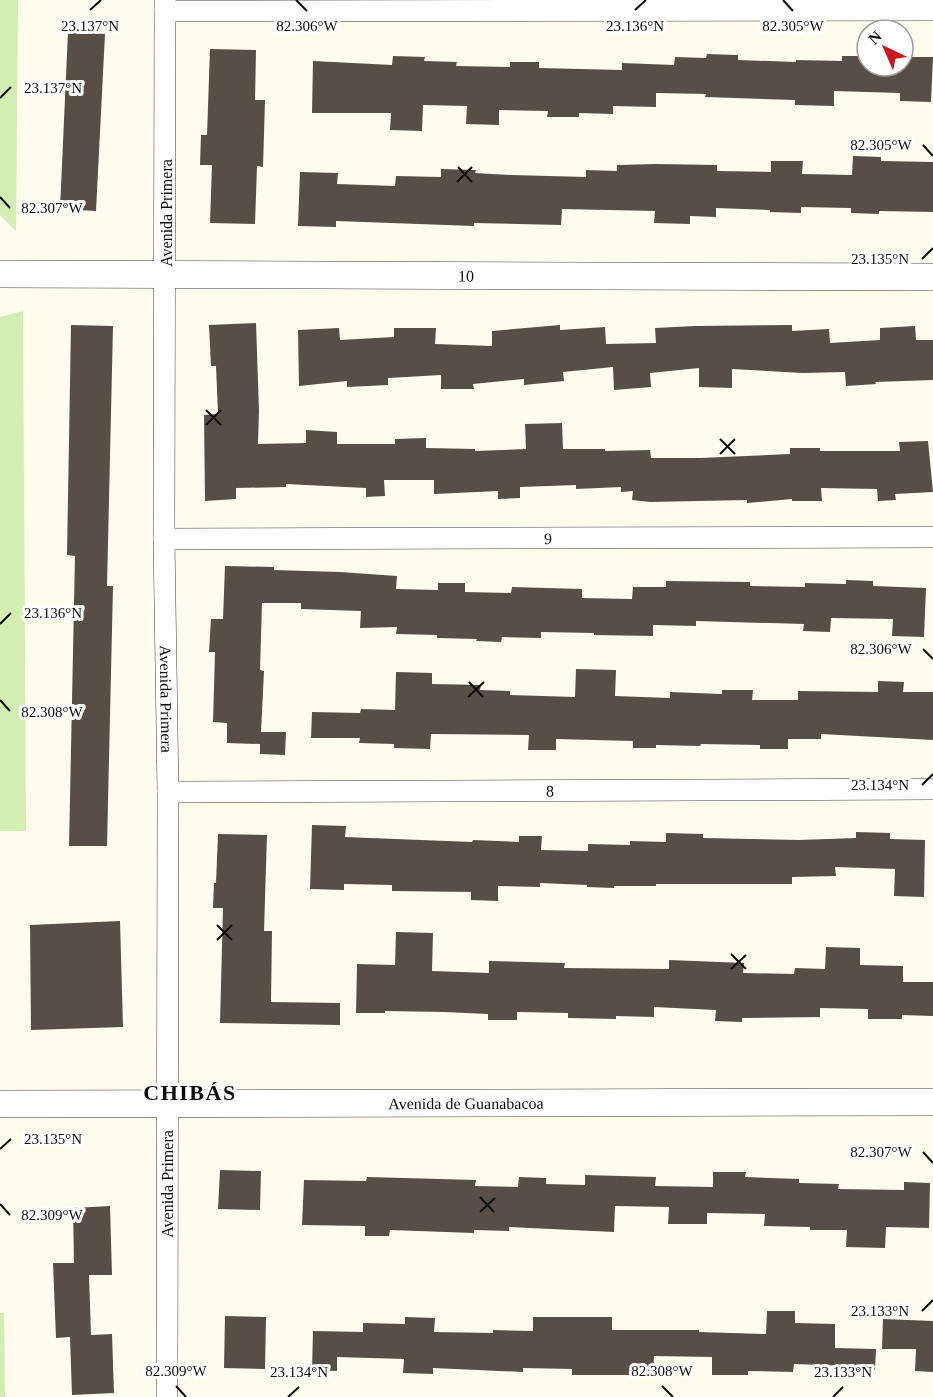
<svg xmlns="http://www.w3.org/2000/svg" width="933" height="1397" font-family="Georgia,serif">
<rect width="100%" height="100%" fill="#fffbed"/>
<!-- green -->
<path fill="#d2eeb3" d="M0 0H18L16 231 0 215Z
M23 311 26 831H0V317Z
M0 1313H4L5 1397H0Z"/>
<!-- building -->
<path fill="#574e48" d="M68 32 105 34 96 211 60 209Z
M210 49 256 50 255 100H265L263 167 257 166 255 224 210 223 212 165H200L201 135H207Z
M707 54 738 55V60L796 62V60L842 61V56H867V66H903V57H933L931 102 900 101V93L834 91V106L795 105V100L705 97 706 94 656 93V107L613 106V114L579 113V117H547L548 111 499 110V125L466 124 467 106 423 105 422 131 390 130 391 113H312L313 61 392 65 393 56 425 57 424 61 457 62 456 66 510 67V62H539V68L622 70V63L674 65 675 57 706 58Z
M853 156 881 157V161L933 162V212L879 211V214L851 213V208L801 207V213L770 212V210L716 208V217L690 216V224L654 223 655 211 562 209 561 225 474 223V226L336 221V227L298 226 300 172 338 173 337 184 395 186 396 176 441 177V169L476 170 475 173 512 175 586 177V170L617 171V165L656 164 717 165V171L771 172V161H803L802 174 852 175Z
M256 323 259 411 258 444 306 443V430L337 432V444H395V439L426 438V448L475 449V451L526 449 525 424 562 423 563 449H605V451L650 450 651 458H700L790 454V448H820V451H900L899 442 928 441 933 492 895 494 896 500 878 501 877 489 821 488 822 501H792V499L747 503V500L650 502 632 500 633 491 621 492V487L576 489V485L520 487V498L498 499V491L434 494V480H384L385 496 366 497V488L286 484V487L236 488V499L205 501 204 415 218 414 216 366H211L209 325Z
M71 325 113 326 107 586H113L107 846H69L75 556 67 555Z
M560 325V330L605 327 606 344 656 343 655 328 695 326 792 325V331L829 329 830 343 880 340V328L915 326 916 340H933V380L875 382 876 384 846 386 845 372 803 373 732 369V388L699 387V368L650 373 651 387 614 390 613 367 563 372 564 381 524 385V379L473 384 474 389H441V375L388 378V385L347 387V381L299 386 298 330 339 328 340 340 394 337V328H436L435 344 492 346V331Z
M225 566 274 567V570L340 572 397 576 396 589 438 590V583H465V592L511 593 512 587 582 589V598L632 599 633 587H666V581L750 582V586L805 587V583L846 584V580L873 581V586L926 588 924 637 892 636 893 619 831 618 830 632 803 631 804 624 696 621V626L653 625V636L594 635V633L541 632V638L502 637 501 642 476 641 477 639 437 638V635L396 634 397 627 360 628 361 611 301 609V603H262L260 670 264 671 261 732H286L285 755 260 754V744L227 743V723L213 722 215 652H209L211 619H223Z
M576 669 616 670 615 696 670 698V692L722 694V690H753L752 700H798V691L878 692V681L904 682 903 692H933V740L821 734V739H788V749H760V745L701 744 700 746 656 745V748H633V741L556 739V750H528L529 735 431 734 430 749 394 748V744L359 743 360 738H311L312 712 360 713 361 709 395 710 396 672 432 673V684L481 685 480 690 510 691V695L575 697Z
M312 825 346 826 345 837 472 842 473 840 519 842V836H542L541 850 588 851V844L630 845V841L666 842V833L703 834V838L799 840 856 838V832L890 833V839L925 840 924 897 894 896 895 869 835 867 836 876 792 877V884H656V886H614V888L587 887V885L540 883V887L498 886V901L471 900V892L392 891V885L344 884V890L310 889Z
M218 834 267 835 264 931H272L271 1002 340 1003V1025L220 1023 223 908H213L214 883H216Z
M120 921 123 1027 31 1030 30 925Z
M396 932 433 933 432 971 489 973V961L565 963 564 968 669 969V960L744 963 743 973 794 974 795 968 825 969 826 947 860 948V965L903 966V982H933V1016L902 1015V1019H868V1009L820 1008V1017L742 1018V1022L715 1021 716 1010 654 1007V1017L616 1016V1019L568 1018V1013L517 1012V1020H488V1014L444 1012 385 1011V1013H356L357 964 395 965Z
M220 1170 261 1171 260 1210 218 1209Z
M713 1172H746L745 1177 799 1179V1183L839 1184 838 1189 904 1190V1182L930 1183 929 1228 886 1227 885 1248 846 1247 847 1230H810V1227L764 1226 765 1214 707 1213V1224H668L669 1207 615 1206 614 1232 509 1227V1231L474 1230V1233L390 1230 389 1236H365V1226L302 1225 304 1180 366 1181 367 1177 476 1180 475 1186 518 1187 519 1177 546 1178V1184L585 1185V1175L656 1177 655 1186 713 1187Z
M110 1206 112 1275H89L91 1335 112 1334 114 1393 72 1395 70 1337 56 1338 53 1263H74L73 1208Z
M767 1311H795V1323L835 1324V1348L876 1349 875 1370H851V1366L794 1364 793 1372 748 1371V1375H712V1357L654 1356 653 1375H572V1369L523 1368V1372L433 1368V1374L403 1373 404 1359 337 1357V1371L312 1370 313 1331 363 1332V1323L405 1324V1317L435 1318 434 1332 493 1333V1330L533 1331V1317H612V1330H699V1332L766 1334Z
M225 1316 266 1317 265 1369 224 1368Z
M883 1319 933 1321V1372L915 1371 916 1349H882Z"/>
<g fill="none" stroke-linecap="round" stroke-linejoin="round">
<defs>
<g id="minor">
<path id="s1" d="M165 0 164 539 168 792 167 1397"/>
<path d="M165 11 933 10"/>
<path id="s2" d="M164 539 933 537"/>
<path id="s3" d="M168 792 933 789"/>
</g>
<g id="tertiary">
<path id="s4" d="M0 274 933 277"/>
<path id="s5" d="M0 1104 933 1102"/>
</g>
</defs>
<!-- minor casing -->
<use href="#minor" stroke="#404040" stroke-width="22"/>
<!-- tertiary casing -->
<use href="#tertiary" stroke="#404040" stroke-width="28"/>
<!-- minor -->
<use href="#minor" stroke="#fff" stroke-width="21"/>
<!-- tertiary -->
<use href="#tertiary" stroke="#fff" stroke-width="27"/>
</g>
<!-- ticks -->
<path fill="none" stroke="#0d0d0d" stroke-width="2" d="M296 0 307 11M783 0 793 11M90 10 101 0M635 10 646 0M0 98 11 87M923 145 933 156M458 167 472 182M457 182 472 167M0 197 10 208M922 259 933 248M206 410 221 425M206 425 221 410M720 439 735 454M720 454 735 439M0 624 11 613M923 649 933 659M469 682 483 697M468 697 484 682M0 700 10 711M922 785 933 774M217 925 232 940M217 940 232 925M731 954 746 969M731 969 746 955M0 1149 11 1139M923 1152 933 1163M480 1197 494 1212M0 1204 10 1215M480 1212 495 1198M922 1311 933 1300M176 1386 186 1397M662 1386 673 1397M288 1397 299 1387M833 1397 843 1387"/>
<g text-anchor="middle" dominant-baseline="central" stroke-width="6" stroke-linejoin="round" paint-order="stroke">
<!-- street labels -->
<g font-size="16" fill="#0d0d0d" stroke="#fff">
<text transform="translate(166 213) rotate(-90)">Avenida Primera</text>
<text stroke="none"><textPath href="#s4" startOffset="466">10</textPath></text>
<text stroke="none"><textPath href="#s2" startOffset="384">9</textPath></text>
<text stroke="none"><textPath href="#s1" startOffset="699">Avenida Primera</textPath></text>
<text stroke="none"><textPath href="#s3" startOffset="382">8</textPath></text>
<text stroke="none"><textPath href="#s5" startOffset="466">Avenida de Guanabacoa</textPath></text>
<text transform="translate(167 1184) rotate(-90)">Avenida Primera</text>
</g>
<!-- district labels -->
<g font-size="22" font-weight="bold" letter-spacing="1.5" fill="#0d0d0d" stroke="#fff">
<text x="190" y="1092">CHIBÁS</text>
</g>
</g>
<g font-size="15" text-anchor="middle" fill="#0d0d0d" stroke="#fff" stroke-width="6" stroke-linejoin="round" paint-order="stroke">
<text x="90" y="31">23.137°N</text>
<text x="635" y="31">23.136°N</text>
<text x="307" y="31">82.306°W</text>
<text x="793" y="31">82.305°W</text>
<text x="53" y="93">23.137°N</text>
<text x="881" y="150">82.305°W</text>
<text x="52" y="213">82.307°W</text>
<text x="880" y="264">23.135°N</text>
<text x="53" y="618">23.136°N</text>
<text x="881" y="654">82.306°W</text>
<text x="52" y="717">82.308°W</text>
<text x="880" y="790">23.134°N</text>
<text x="53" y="1144">23.135°N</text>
<text x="881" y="1157">82.307°W</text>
<text x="52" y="1220">82.309°W</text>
<text x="880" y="1316">23.133°N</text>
<text x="176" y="1376">82.309°W</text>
<text x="662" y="1376">82.308°W</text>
<text x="299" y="1377">23.134°N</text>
<text x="843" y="1377">23.133°N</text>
</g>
<!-- north arrow -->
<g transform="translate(885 48) rotate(316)"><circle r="28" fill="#ffffff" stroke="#9e9e9e" stroke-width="1.5"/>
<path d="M0-4.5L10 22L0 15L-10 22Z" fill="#cc1721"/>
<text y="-9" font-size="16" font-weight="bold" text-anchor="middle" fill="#0d0d0d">N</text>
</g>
</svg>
